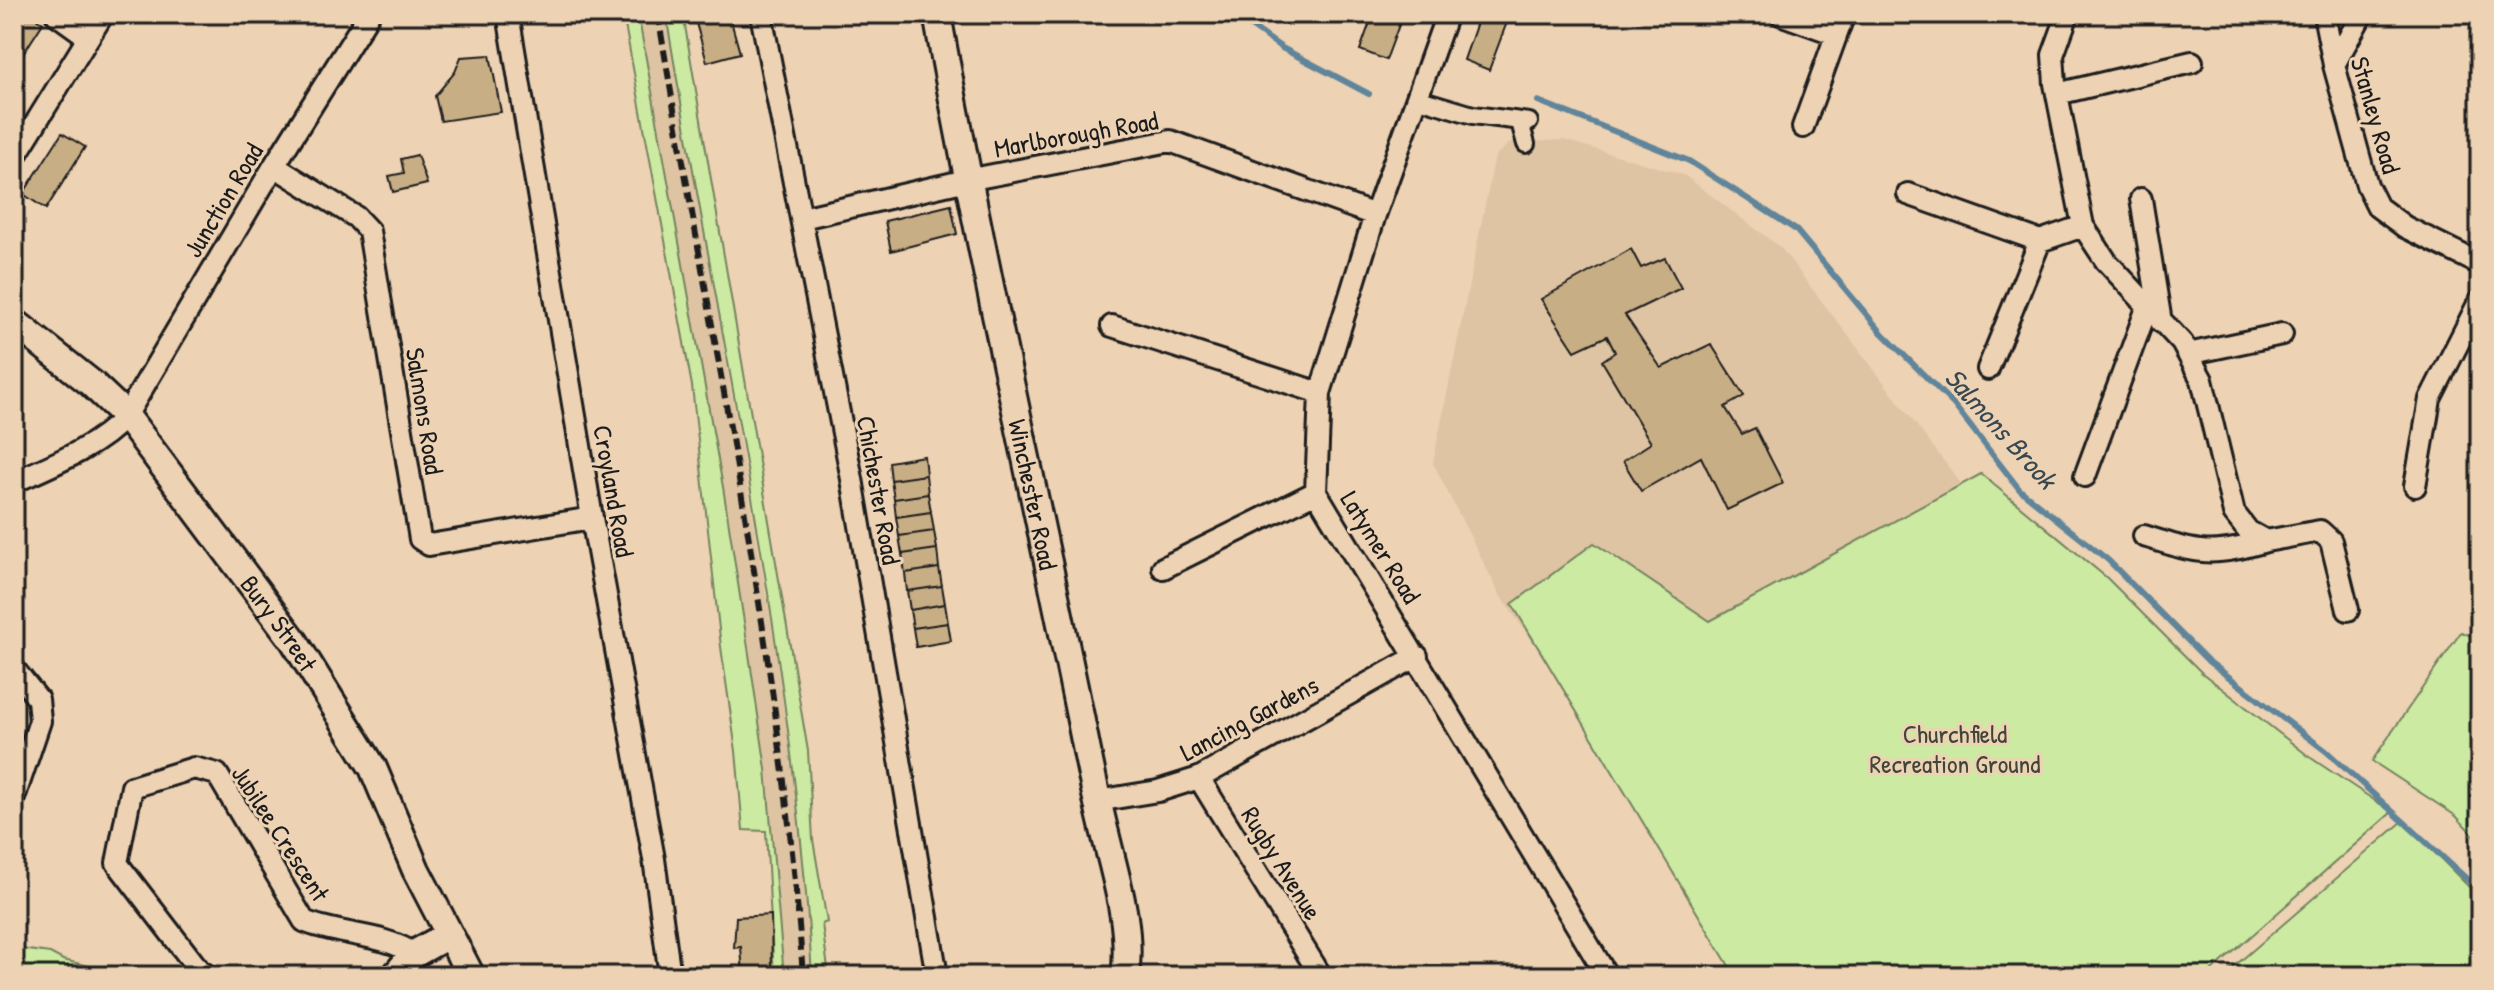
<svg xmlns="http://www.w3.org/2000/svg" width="2494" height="990" font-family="'Patrick Hand',sans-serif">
<rect width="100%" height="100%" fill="#edd2b4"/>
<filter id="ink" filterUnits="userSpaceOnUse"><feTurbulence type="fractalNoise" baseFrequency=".0125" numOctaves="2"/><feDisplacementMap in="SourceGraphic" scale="16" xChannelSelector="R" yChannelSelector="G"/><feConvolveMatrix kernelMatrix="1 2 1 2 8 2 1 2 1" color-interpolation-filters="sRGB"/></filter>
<g filter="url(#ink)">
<!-- built -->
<path fill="#dec4a3" d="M638 14H666L774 640 798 808 812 976H784L766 769 749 654 723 487Z
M1564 140 1684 175 1781 248 1989 520 1622 767 1501 597 1433 463 1495 156 1510 143Z"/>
<!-- green -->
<path fill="#cceaa2" stroke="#74835f" stroke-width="2" d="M623 14H638L723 487 749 654 766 769 784 976H774L766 831 743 830 736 751 721 647 692 386Z
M666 14H683L808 751 813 840 827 922 822 924 829 976H812C793 652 718 333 666 14Z
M1981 474 2107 578 2202 673 2311 758 2392 812 2206 976H1735L1512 604 1594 543 1710 621Z
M2461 632 2480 639V842L2456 816 2372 761Z
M2403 821 2480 898V976H2223Z
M14 948 50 953 63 960 133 976H14Z"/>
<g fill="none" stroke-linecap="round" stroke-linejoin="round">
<!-- stream -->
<path stroke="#60859a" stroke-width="6" d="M1234 14 1282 48 1369 94
M1538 101 1689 161 1796 230 1882 333 1954 405 2020 490 2108 560 2208 661 2326 751 2480 891"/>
</g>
<!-- building -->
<path fill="#c8ae85" stroke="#1c1c1c" stroke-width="2" d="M14 14H30L43 23 14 68Z
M729 14 740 53 707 62 696 23Z
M1373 14H1403L1386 60 1360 50Z
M1480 14H1510L1489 70 1464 60Z
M490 55 501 112 441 121 435 96 455 72 461 57Z
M62 133 85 147 46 209 23 194Z
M417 155 427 184 393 192 389 176 404 173 401 159Z
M951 205 957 234 891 251 885 221Z
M1631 249 1641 268 1665 258 1681 288 1625 315 1661 368 1711 344 1744 396 1725 407 1742 434 1755 428 1783 483 1727 510 1701 457 1641 491 1623 461 1651 443 1602 361 1615 352 1607 336 1575 351 1541 299Z
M924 456 926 475 891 480 889 462Z
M926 475 928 494 894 499 891 480Z
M928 494 931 512 896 517 894 499Z
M931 512 934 531 899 536 896 517Z
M934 531 937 549 902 554 899 536Z
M937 549 939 568 905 573 902 554Z
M939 568 942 586 907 591 905 573Z
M942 586 945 604 910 610 907 591Z
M945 604 948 623 913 628 910 610Z
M948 623 951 641 916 647 913 628Z
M771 915 772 973 743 975 741 947 734 948 736 917Z"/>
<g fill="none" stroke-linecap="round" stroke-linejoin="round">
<defs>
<path id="pedestrian" d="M1416 98 1473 115 1529 122
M1520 122 1526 144"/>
<path id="minor" d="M56 14 88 37
M508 14 592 518 654 859 670 976
M761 14 852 479 937 976
M1447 14 1375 215 1320 393 1316 492 1607 976
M1780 14 1836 34
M2068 14 2053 55 2055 84 2083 226 2106 261 2182 343 2202 380 2234 513 2248 531 2266 541 2320 531 2331 541 2348 610
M2324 14 2334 65 2367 185 2378 207 2405 227 2480 264
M2334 65 2362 14
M2057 94 2192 62
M1803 127 1844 14
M14 158 103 14
M274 166 356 217 369 231 420 539 429 545 592 518
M1908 194 2040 241 2083 226
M2141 199 2161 322
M802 218 967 180 1170 141 1375 215
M1112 326 1320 393
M2188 354 2282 334
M1988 369 2040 241
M2085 476 2147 308
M14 482C52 465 98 447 126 416L274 166 369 14
M2415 486 2430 399 2480 300
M2144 536C2198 553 2210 558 2266 541
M1163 568 1316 492
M14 669 38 699 40 721 14 798
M1199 778 1321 976
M1097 801 1158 791 1199 778 1417 656
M208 976 199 970 117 863 132 787 194 768 217 774 304 921C339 936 383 933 414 954"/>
<g id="tertiary">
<path id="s1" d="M937 14C980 253 1034 489 1082 726 1089 762 1096 798 1105 833 1116 879 1132 928 1125 976"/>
<path id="s2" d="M14 322 91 383 126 416 294 641 373 768 416 870 471 976"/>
<path d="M395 976 414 954 448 935"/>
</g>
</defs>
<!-- pedestrian casing -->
<use href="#pedestrian" stroke="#1c1c1c" stroke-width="22"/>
<!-- minor casing -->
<use href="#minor" stroke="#1c1c1c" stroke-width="26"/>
<!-- tertiary casing -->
<use href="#tertiary" stroke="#1c1c1c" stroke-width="32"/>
<!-- pedestrian -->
<use href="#pedestrian" stroke="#edd2b4" stroke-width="16"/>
<!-- minor -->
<use href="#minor" stroke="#edd2b4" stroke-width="20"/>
<!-- tertiary -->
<use href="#tertiary" stroke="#edd2b4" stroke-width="26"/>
<!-- rail -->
<path stroke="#1c1c1c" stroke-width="6" stroke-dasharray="12 6" stroke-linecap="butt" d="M658 14C710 334 780 652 803 976"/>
</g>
</g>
<g text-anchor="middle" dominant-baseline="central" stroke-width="6" stroke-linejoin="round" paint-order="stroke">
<!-- street labels -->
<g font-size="26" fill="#1c1c1c" stroke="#edd2b4">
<text transform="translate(2376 115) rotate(74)">Stanley Road</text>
<text transform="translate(1076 134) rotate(-10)">Marlborough Road</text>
<text transform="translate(223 200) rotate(-59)">Junction Road</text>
<text transform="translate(425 411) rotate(81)">Salmons Road</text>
<text transform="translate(879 490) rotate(80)">Chichester Road</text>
<text transform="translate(614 491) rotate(80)">Croyland Road</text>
<text stroke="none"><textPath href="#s1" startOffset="490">Winchester Road</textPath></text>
<text transform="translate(1381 547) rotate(58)">Latymer Road</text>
<text stroke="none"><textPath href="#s2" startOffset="404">Bury Street</textPath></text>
<text transform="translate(1249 718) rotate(-28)">Lancing Gardens</text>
<text transform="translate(281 833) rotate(57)">Jubilee Crescent</text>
<text transform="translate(1282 863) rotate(58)">Rugby Avenue</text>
</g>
<!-- park labels -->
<g font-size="26" fill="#3f4537" stroke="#edd2b4">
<text x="1955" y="733">Churchfield<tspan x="1955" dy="30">Recreation Ground</tspan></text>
</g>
<!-- water labels -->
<g font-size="28" font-style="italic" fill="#384850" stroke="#edd2b4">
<text transform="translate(2001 428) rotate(48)">Salmons Brook</text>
</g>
</g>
<!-- margin -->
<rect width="2494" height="990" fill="none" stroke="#edd2b4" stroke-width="48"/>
<rect x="24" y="24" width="2446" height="942" fill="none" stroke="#1c1c1c" stroke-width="3" filter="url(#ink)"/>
</svg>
